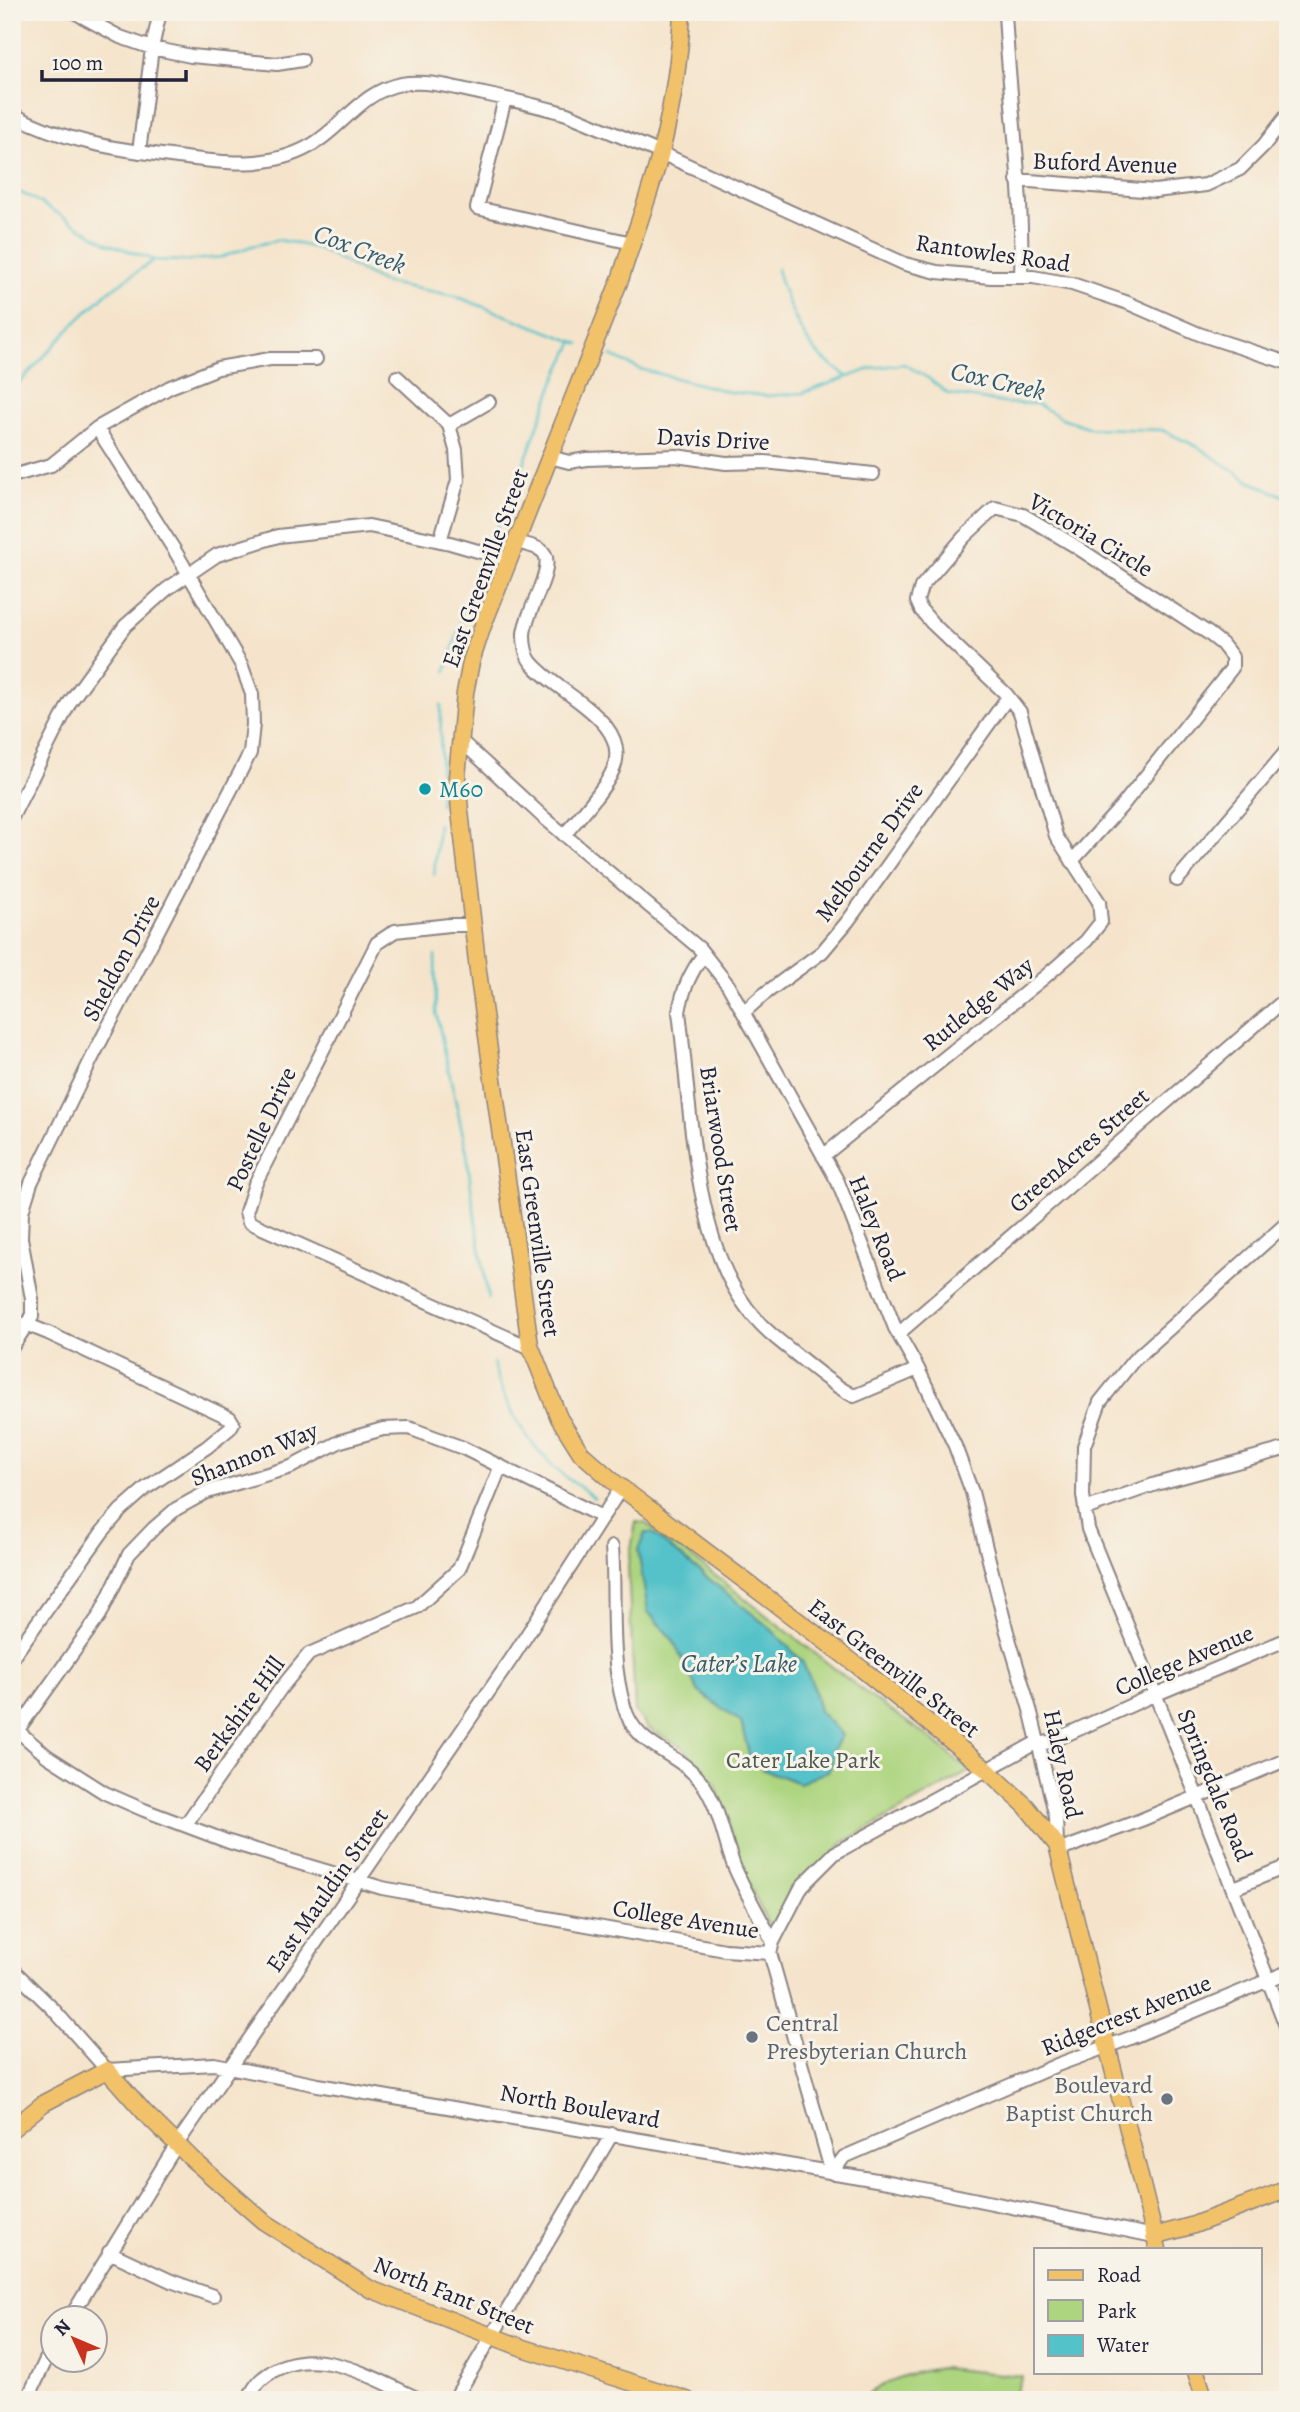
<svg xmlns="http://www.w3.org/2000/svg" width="1300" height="2412" font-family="Alegreya,serif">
<rect width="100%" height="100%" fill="#f7f3e8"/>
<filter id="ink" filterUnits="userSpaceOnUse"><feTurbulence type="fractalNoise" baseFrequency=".0143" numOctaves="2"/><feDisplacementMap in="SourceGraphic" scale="14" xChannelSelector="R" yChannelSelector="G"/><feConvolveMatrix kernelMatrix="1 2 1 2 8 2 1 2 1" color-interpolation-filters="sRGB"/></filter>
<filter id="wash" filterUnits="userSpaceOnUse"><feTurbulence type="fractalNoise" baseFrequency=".00686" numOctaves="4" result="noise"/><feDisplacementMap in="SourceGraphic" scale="28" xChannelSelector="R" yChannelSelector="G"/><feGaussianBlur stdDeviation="1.57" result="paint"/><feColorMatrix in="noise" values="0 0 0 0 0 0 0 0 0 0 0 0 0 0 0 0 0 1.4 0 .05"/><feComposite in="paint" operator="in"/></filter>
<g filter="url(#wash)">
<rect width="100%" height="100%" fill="#f5e4cb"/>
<!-- green -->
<path fill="#add580" stroke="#687c5e" stroke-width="2" d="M636 1522 645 1523 684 1551 871 1697 929 1737 970 1771 843 1843 777 1926H769L744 1875 716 1785 682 1747 648 1728 635 1711 628 1566Z
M941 2368 1022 2376 1013 2400H862C884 2379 912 2372 941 2368Z"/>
<!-- water -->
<path fill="#54c2c9" stroke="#3b7282" stroke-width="2" d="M645 1533H652L771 1629 802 1661 812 1683 819 1711 842 1735 833 1751 832 1763 828 1771 800 1783 764 1770 750 1760 741 1722 698 1691 673 1640 648 1612 638 1550Z"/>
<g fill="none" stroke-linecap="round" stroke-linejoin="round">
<!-- stream -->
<path stroke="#54c2c9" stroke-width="2.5" d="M12 189 32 198 107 243 154 260 184 261 222 257 252 246 279 240 318 248 382 282 455 296 580 344
M777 269C783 293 800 335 817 353 826 362 838 370 848 377
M611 356 640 369 730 392 768 396 803 393 873 368 904 364 928 378 948 394 1005 403 1037 404 1062 418 1090 428 1162 430 1198 447 1251 482 1288 498
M12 391 75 323 109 291 154 260
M493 536 519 477 555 380 574 341
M470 595 479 571
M446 671 465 610
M440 804 441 705
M434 875 438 824
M435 956 436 1012 467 1153 473 1204 488 1298
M493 1363C503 1405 530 1448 563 1475 573 1483 585 1489 594 1498"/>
</g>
</g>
<g filter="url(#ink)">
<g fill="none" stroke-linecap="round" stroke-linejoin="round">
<defs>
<path id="minor" d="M74 12 120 37 152 48 191 56 277 64 302 60
M1005 12C1009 100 1024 189 1021 277
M505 99 477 208 632 243
M12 114C62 141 114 149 170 156 217 162 266 171 310 146 342 128 362 91 401 84 428 79 458 89 484 94 512 100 540 106 567 114L661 153 905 264 937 272 991 277H1033L1072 284 1128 303 1199 334 1288 363
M139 152 152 48 160 12
M1017 180 1155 191 1206 185 1240 169 1264 145 1288 114
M397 377 449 425 456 450 458 480 440 541
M449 425 489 402
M550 457 569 462 587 459 676 456 726 463 765 462 873 474
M12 476 51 465 97 428 170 387 218 368 270 359H316
M516 542C523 544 536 546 542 551 559 564 523 616 524 636 524 644 526 656 531 662 555 693 634 721 613 770 605 789 578 819 564 835
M461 741 542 816 699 948 728 985 838 1182 895 1328 918 1369 955 1446 972 1492 1007 1632 1031 1713 1056 1817 1057 1845
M12 817 70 702 125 626 167 589 217 555 278 536 369 526 450 543 509 560
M1177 880 1285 753 1288 754
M473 925H449L395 931 377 943 255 1184 246 1212 249 1222 531 1348
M704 954C690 973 683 989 679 1012 691 1103 692 1251 757 1320 767 1332 781 1342 793 1352 813 1368 831 1384 854 1396L918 1369
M744 1012 763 995 822 952 848 921 1008 697
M823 1156 1046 976 1086 941 1101 922 1099 902 1056 836 1020 712 1006 694 932 623 921 610 917 601 921 587 964 537 995 508 1023 515 1072 544 1208 633 1222 644 1232 657V668L1121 807 1072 861
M1288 1222 1133 1361 1100 1402 1084 1446 1083 1495 1088 1529 1197 1797 1288 2031
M12 1322 28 1325 48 1333 230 1418 233 1423 230 1428 207 1447 146 1488 121 1510 103 1531 12 1658
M898 1334 1288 997
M12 1347 32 1317V1299L21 1238 22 1212 31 1183 92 1058 250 753 253 724 252 694 241 664 175 551 97 428
M1085 1509 1156 1484 1288 1448
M612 1547C616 1599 609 1656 624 1706 636 1751 682 1751 705 1787 720 1811 724 1840 734 1866 745 1892 760 1917 773 1942
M12 1726 47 1756 105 1793 144 1810 229 1842 382 1888 725 1950 770 1953
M17 1731 100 1615 129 1554 154 1528 176 1509 207 1492 291 1467 341 1441 383 1429 409 1428 463 1448 602 1517
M186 1824 281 1688 309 1654 417 1607 459 1569 500 1468
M1058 1851 1141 1820 1288 1759
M1234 1888 1288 1866
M770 1953 773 1942 802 1886 835 1853 1032 1745 1050 1742 1147 1698 1288 1639
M770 1953 832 2173
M12 1969 53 2009 107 2070 214 2064 318 2085 894 2183 1154 2236
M832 2173 844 2157 1057 2065 1130 2038 1288 1972
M109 2252 171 2281 213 2296
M70 2318 177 2144 514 1655 621 1488
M27 2400 52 2347
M247 2400C252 2393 256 2383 263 2378 311 2338 374 2379 421 2400
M454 2400 612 2134"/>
<path id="major" d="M682 12C680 59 672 107 661 152 650 194 634 235 621 277L482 628 471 662 465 693 457 777 460 811 478 971 530 1345 559 1418 581 1453 615 1483 862 1669 987 1770 1026 1806 1057 1845 1158 2249
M12 2129 44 2103 107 2070 145 2113 192 2159 263 2221 370 2289 523 2348 687 2400
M1154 2236 1191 2226 1288 2189
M1196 2372 1205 2400"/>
</defs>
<!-- minor casing -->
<use href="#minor" stroke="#8c8383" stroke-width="16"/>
<!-- major casing -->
<use href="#major" stroke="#8c8383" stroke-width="19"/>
<!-- minor -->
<use href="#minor" stroke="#fff" stroke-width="12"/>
<!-- major -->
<use href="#major" stroke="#f2c26a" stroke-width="16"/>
</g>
</g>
<!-- markers -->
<circle fill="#0f9aa8" stroke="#f7f3e8" stroke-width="2.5" cx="425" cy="789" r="7"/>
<g fill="#6b7280" stroke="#f7f3e8" stroke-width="2.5">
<circle cx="752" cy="2037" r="7"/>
<circle cx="1167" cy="2099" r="7"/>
</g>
<g text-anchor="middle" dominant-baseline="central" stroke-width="6" stroke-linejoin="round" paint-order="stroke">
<!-- street labels -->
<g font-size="24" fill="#22223b" stroke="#f7f3e8">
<text transform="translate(1105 163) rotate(2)">Buford Avenue</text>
<text transform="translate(993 253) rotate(8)">Rantowles Road</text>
<text transform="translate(713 439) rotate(3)">Davis Drive</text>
<text transform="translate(1091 535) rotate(31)">Victoria Circle</text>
<text transform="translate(485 568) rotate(-70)">East Greenville Street</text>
<text transform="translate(869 852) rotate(-54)">Melbourne Drive</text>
<text transform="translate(121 958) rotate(-62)">Sheldon Drive</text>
<text transform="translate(978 1004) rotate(-39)">Rutledge Way</text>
<text transform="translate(261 1129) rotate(-65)">Postelle Drive</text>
<text transform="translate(721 1149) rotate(81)">Briarwood Street</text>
<text transform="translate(1079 1150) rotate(-41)">GreenAcres Street</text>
<text transform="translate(877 1228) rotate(68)">Haley Road</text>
<text transform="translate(538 1233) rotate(82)">East Greenville Street</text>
<text transform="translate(254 1454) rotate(-22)">Shannon Way</text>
<text transform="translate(1184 1660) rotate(-23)">College Avenue</text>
<text transform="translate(894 1668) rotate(38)">East Greenville Street</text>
<text transform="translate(239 1714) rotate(-54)">Berkshire Hill</text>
<text transform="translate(1063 1764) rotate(78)">Haley Road</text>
<text transform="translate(1215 1785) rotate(68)">Springdale Road</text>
<text transform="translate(327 1890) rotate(-55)">East Mauldin Street</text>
<text transform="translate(686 1919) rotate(9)">College Avenue</text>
<text transform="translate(1126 2015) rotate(-22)">Ridgecrest Avenue</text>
<text transform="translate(580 2106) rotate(10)">North Boulevard</text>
<text transform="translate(454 2295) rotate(22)">North Fant Street</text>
</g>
<!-- culture labels -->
<g font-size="24" fill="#0d838f" stroke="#f7f3e8" text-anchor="start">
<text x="439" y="789">M60</text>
</g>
<!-- park labels -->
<g font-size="24" fill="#4c5850" stroke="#f7f3e8">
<text x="803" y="1760">Cater Lake Park</text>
</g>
<!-- worship labels -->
<g font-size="24" fill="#5b616d" stroke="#f7f3e8" text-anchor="start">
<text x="766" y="2023">Central<tspan x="766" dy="28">Presbyterian Church</tspan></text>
<text x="1153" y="2085" text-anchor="end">Boulevard<tspan x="1153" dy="28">Baptist Church</tspan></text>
</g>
<!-- water labels -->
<g font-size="26" font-style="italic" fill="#345a6d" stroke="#f7f3e8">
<text transform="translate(360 249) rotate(21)">Cox Creek</text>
<text transform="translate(998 381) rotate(13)">Cox Creek</text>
<text x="739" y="1663">Cater’s Lake</text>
</g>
</g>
<!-- margin -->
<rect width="1300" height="2412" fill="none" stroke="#f7f3e8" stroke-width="42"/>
<!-- legend -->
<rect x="1034" y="2248" width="228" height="126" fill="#f7f3e8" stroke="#a29fa3" stroke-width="2"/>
<rect x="1048" y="2270" width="35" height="10" fill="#f2c26a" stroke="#a29fa3" stroke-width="2"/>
<text x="1097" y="2282" font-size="21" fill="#22223b">Road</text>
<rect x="1048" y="2300" width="35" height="21" fill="#add580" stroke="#a29fa3" stroke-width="2"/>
<text x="1097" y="2318" font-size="21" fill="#22223b">Park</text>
<rect x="1048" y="2335" width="35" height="21" fill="#54c2c9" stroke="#a29fa3" stroke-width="2"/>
<text x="1097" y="2352" font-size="21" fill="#22223b">Water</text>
<!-- north arrow -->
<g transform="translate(74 2339) rotate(314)"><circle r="33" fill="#f7f3e8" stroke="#a29fa3" stroke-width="2"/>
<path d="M0-5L12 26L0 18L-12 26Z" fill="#c8321e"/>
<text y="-10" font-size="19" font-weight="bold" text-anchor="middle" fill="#22223b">N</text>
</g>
<!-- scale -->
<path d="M42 70v10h144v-10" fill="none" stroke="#22223b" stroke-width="3.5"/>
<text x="52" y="70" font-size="21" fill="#22223b" stroke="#f7f3e8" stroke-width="5" paint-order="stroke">100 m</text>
</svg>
